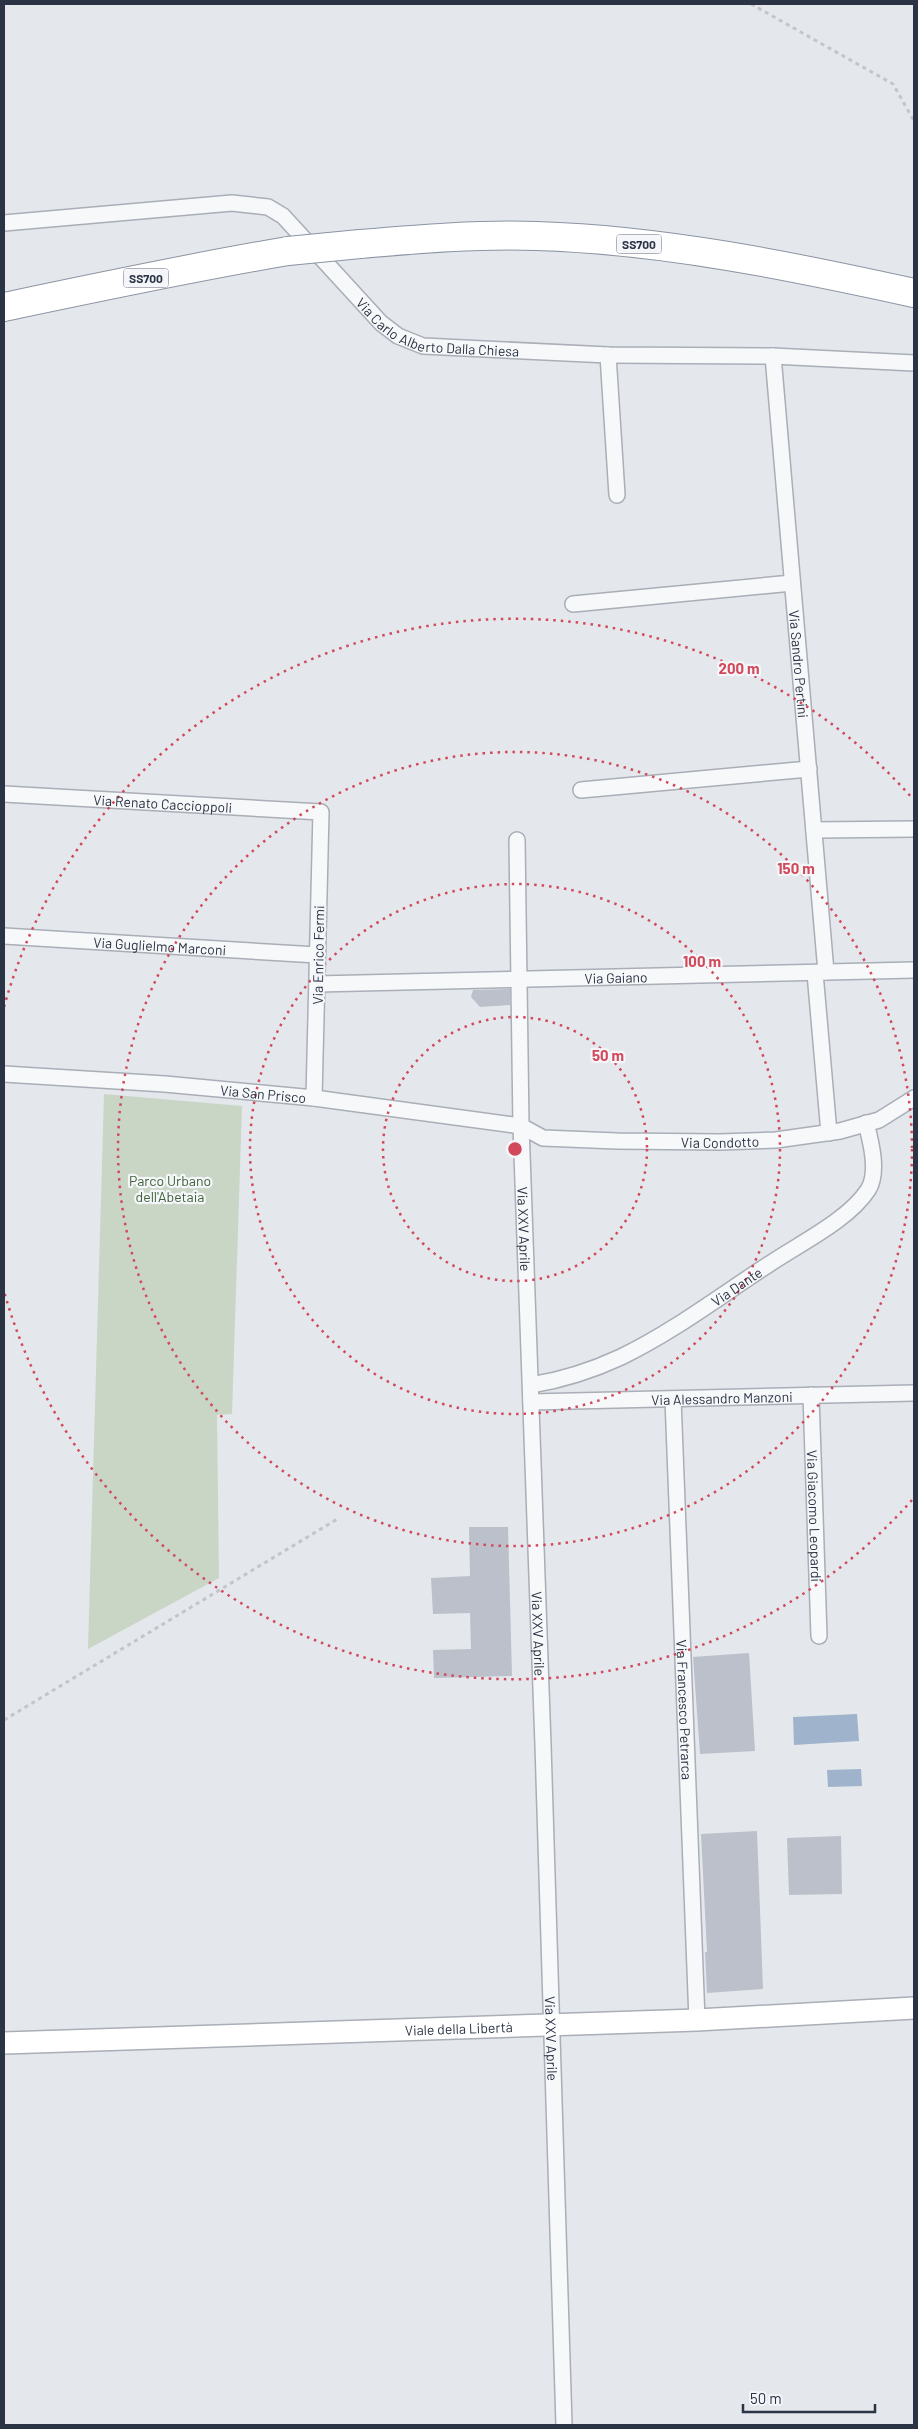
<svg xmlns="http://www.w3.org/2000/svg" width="918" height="2429" font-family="Barlow,sans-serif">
<rect width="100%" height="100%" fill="#e4e7ec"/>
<!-- green -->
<path fill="#c9d6c5" d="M104 1094 242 1106 232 1414 217 1415 219 1578 88 1649Z"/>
<!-- water -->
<path fill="#9fb4cc" d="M857 1714 859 1741 794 1745 793 1717Z
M861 1769 862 1786 828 1787 827 1770Z"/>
<!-- building -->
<path fill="#bbc0ca" d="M510 989V1005L480 1007 471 997 473 990Z
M469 1527H508L512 1676 434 1678 433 1650 471 1649 470 1613 433 1614 431 1578 470 1576Z
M749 1653 755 1751 700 1754 693 1657Z
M757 1831 763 1989 707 1993 705 1952H707L701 1834Z
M841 1836 842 1894 789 1895 787 1838Z"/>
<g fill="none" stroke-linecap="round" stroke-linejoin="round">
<defs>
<g id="street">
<path id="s1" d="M4 223 232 203 268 207 283 216 381 323 398 336 423 346 608 355 773 356 914 363"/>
<path d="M608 355 617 495"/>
<path id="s2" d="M773 356 826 972"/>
<path d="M573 604 792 583"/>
<path d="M581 790 809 769"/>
<path id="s3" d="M4 794 321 812 314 1098"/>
<path d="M814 830 914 829"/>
<path id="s4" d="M517 840 521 1126 543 1745 564 2425"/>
<path id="s5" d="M4 936 317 955"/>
<path d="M815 973 829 1133"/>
<path id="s6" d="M317 984 914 970"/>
<path id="s7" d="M4 1074 165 1084 314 1098 521 1126 543 1138 617 1141 720 1142 776 1140 840 1131 879 1120 914 1098"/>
<path id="s8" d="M531 1385C562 1380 591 1371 621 1357 675 1331 724 1293 774 1261 803 1242 849 1219 868 1190 879 1173 871 1142 866 1123"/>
<path id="s9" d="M811 1395 819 1636"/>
<path id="s10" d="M673 1399 697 2020"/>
<path id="s11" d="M531 1402 914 1393"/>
</g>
<g id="secondary">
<path id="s12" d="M4 2043 697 2020 914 2008"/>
</g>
<path id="highway" d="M360 244C419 239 478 234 537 236 664 240 791 266 914 293
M4 307C99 287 193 267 288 251"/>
</defs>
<!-- street casing -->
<use href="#street" stroke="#a9aeb7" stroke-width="18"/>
<!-- secondary casing -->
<use href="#secondary" stroke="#a9aeb7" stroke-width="24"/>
<!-- highway casing -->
<use href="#highway" stroke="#8b94a3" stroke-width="30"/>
<!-- path -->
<path stroke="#c2c5cb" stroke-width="3" stroke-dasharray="4 4" stroke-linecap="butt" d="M751 4 893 84 914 121
M4 1720 339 1518"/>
<!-- street -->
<use href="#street" stroke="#f7f8fa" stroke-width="15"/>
<!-- secondary -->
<use href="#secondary" stroke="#fff" stroke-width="21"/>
<!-- highway -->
<use href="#highway" stroke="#fff" stroke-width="28"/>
<defs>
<path id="highway-bridge" d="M288 251 360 244"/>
</defs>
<!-- highway-bridge casing -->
<use href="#highway-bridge" stroke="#8b94a3" stroke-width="30" stroke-linecap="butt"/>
<!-- highway-bridge -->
<use href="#highway-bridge" stroke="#fff" stroke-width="28"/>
</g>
<!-- distance rings -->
<g fill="none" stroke="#d1495b" stroke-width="2.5" stroke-dasharray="2.5 5">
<circle cx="515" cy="1149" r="132"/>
<circle cx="515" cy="1149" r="265"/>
<circle cx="515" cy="1149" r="397"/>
<path d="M912 1500A530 530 0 0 1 4 1291M4 1007A530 530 0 0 1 912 798"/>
</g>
<g text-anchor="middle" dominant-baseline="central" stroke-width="4.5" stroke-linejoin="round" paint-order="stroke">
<!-- shield labels -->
<g fill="#f4f6f9" stroke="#676e7b" stroke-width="1">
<rect x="616.5" y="234.5" width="45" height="19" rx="4"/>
<rect x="123.5" y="268.5" width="45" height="19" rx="4"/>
</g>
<g font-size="12" font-weight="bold" fill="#2b3445">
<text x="639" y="244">SS700</text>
<text x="146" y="278">SS700</text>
</g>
<!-- street labels -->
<g font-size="14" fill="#2b3445" stroke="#f4f6f9">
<text stroke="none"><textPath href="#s1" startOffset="484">Via Carlo Alberto Dalla Chiesa</textPath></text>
<text stroke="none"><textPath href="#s2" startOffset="309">Via Sandro Pertini</textPath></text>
<text stroke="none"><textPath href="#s3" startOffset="159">Via Renato Caccioppoli</textPath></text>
<text stroke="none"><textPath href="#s5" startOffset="156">Via Guglielmo Marconi</textPath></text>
<text transform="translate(318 955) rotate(-89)">Via Enrico Fermi</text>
<text stroke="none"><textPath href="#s6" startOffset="299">Via Gaiano</textPath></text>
<text stroke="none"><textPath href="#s7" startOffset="260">Via San Prisco</textPath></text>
<text stroke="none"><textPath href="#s7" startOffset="722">Via Condotto</textPath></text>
<text stroke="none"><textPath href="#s4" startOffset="389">Via XXV Aprile</textPath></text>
<text stroke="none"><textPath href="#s8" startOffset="230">Via Dante</textPath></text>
<text stroke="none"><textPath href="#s11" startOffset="191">Via Alessandro Manzoni</textPath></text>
<text stroke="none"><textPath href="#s9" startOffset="121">Via Giacomo Leopardi</textPath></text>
<text stroke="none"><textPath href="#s4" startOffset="794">Via XXV Aprile</textPath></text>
<text stroke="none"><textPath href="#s10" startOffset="311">Via Francesco Petrarca</textPath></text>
<text stroke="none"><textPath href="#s12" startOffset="455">Viale della Libertà</textPath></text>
<text stroke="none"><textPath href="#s4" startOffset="1199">Via XXV Aprile</textPath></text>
</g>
<!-- park labels -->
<g font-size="14" fill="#3f6138" stroke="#f4f6f9">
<text x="170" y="1180">Parco Urbano<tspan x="170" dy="16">dell'Abetaia</tspan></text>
</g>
</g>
<circle cx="515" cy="1149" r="8" fill="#d1495b" stroke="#f4f6f9" stroke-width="2.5"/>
<g font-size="15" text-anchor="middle" font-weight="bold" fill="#d1495b" stroke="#f4f6f9" stroke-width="4.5" stroke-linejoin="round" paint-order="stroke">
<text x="739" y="674">200 m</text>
<text x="796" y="874">150 m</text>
<text x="702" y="967">100 m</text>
<text x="608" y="1061">50 m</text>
</g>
<!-- border -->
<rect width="918" height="2429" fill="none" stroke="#2b3445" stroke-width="10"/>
<!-- scale -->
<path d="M743 2404v8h132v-8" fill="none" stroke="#2b3445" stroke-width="2.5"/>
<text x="750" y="2404" font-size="15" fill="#2b3445" stroke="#f4f6f9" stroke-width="4" paint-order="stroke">50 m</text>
</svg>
